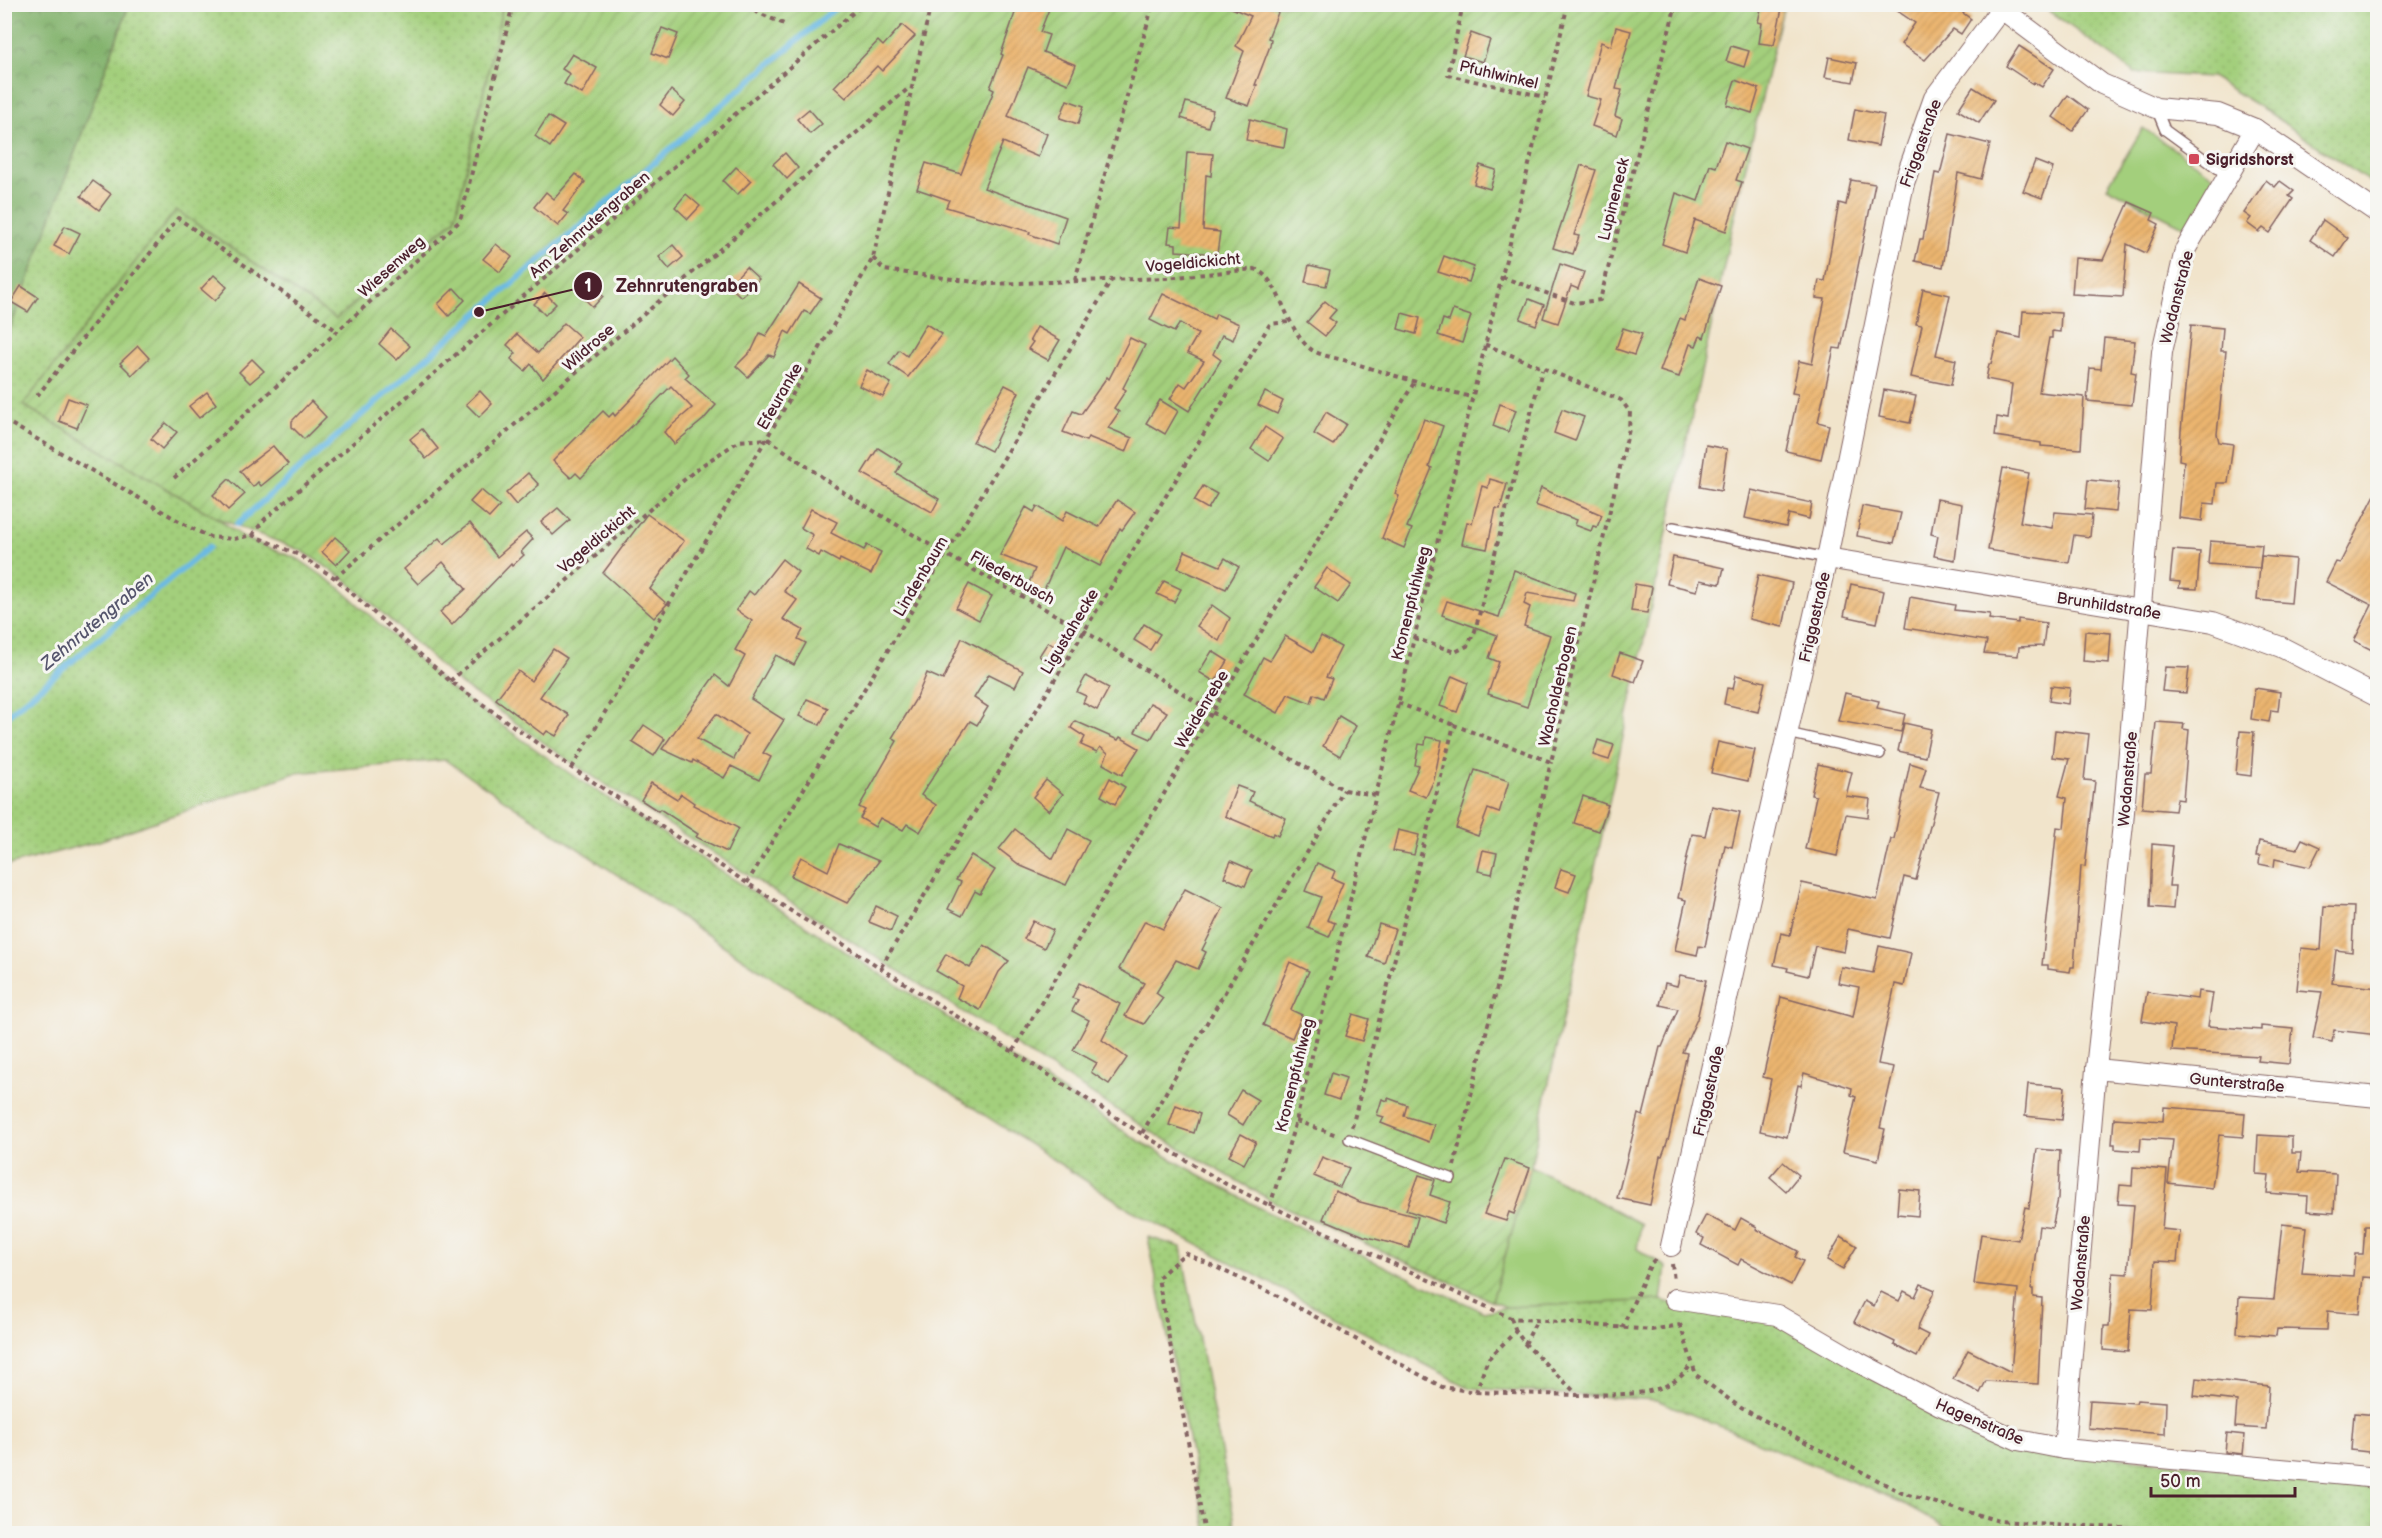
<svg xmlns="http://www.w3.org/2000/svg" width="2382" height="1538" font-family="'Balsamiq Sans',sans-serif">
  <defs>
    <pattern id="grass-dots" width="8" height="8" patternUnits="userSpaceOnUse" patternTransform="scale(1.5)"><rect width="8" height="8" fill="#a3cf7c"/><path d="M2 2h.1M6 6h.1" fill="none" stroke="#8eb16b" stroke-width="1.8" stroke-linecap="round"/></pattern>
    <pattern id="forest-crowns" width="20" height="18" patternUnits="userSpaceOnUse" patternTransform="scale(1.5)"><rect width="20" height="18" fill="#82b26c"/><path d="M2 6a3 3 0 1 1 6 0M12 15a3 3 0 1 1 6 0" fill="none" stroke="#6c9059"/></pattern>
    <pattern id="garden-furrows" width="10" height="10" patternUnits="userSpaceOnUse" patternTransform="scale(1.5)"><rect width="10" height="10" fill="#a3cf7c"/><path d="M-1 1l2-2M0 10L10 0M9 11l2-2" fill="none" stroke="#8eb16b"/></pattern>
    <pattern id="building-hatch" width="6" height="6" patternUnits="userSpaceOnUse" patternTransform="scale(1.5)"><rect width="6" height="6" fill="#ebb570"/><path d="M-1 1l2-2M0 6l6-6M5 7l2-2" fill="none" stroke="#cb9b61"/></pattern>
  </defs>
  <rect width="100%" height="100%" fill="#f6f6f2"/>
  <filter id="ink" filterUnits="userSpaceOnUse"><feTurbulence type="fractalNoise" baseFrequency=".0167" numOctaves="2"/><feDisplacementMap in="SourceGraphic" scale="12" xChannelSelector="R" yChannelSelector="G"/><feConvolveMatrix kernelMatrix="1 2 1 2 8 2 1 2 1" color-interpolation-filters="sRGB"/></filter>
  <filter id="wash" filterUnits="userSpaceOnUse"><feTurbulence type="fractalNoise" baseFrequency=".008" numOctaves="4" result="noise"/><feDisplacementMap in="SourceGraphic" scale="24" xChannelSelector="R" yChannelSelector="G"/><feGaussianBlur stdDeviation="1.35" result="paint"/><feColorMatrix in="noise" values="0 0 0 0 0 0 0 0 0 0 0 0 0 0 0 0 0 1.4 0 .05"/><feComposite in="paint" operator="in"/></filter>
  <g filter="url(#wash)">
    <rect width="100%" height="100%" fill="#f1e4cb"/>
    <g fill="url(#grass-dots)" stroke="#767754" stroke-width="1.5">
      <path d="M129,5h374l-48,214 -119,100 -160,-109 -153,195 194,113 29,21 52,20 41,28 108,99 122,87 570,368 128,71 217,100 22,-5 155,-7 22,7 94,13 244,127 356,38v48h-421l-55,-31 -244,-102 -187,-12 -339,-178 -389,-252 -297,-198 -150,13 -196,68 -94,25 -1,-523z"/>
      <path d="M2041,5h336v182l-112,-77 -54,-33 -76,-4z"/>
      <path d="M1148,1237l33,10 56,286h-30z"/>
    </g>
    <path fill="url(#forest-crowns)" stroke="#66684c" stroke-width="1.5" d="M5,5h124l-124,338z"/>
    <g fill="#a3cf7c" stroke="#767754" stroke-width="1.5">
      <path d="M2143,128l73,50 -29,50 -80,-41z"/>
      <path d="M1531,1166l110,58 -4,25 29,18 -5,33 -155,7 -14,-6z"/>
    </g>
    <path fill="url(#garden-furrows)" stroke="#767754" stroke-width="1.5" d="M503,5h1281l-42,177 -211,984 -39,135 -216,-98 -126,-72 -572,-364 -120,-85 -113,-103 -43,-28 -85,-33 -194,-113 153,-195 160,109 119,-100z"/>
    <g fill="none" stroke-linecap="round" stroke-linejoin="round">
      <g stroke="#6ab9e4" stroke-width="6">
        <path d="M237,524l242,-212 361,-308"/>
        <path d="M4,718l205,-171"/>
      </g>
    </g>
    <g id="blocks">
      <g fill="url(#building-hatch)" fill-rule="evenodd">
        <path d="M1018,4h33l-11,28 9,3 -6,17 33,13 -8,19 -40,-17 -20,49 39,18 -9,23 -35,-15 -19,46 82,29 -9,27 -28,-10 1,-2 -84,-25 3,-7 -32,-11 9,-26 35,11 33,-84 -4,-2 13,-33 -2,-1z"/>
        <path d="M1265,4l14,6 -11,28 3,1 -1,7 -15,39h2l-8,21 -23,-8 18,-47 -8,-5 15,-30 -27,-11z"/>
        <path d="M1762,4h21l-9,41 -15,-2 3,-20 -4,-1z"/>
        <path d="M1887,4h82l-6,9 8,6 -10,15 -8,-5 -28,31 -24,-16 14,-21z"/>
        <path d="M902,25l13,11 -33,35 -5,-5 -31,32 -12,-11 44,-46 5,5z"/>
        <path d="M1616,27l15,4 -15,58 6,1 -7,26 7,3 -5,16 -25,-9 9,-26 -15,-4 15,-54 10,4z"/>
        <path d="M662,28l16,6 -10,25 -16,-6z"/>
        <path d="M1471,33l19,7 -7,22 -20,-6z"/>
        <path d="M1731,46l18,5 -5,16 -18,-6z"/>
        <path d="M2019,46l35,23 -12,18 -8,-5 -1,2 -27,-18z"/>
        <path d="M572,54l25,14 -15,26 -18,-10 6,-10 -8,-5z"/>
        <path d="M1829,57l28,6 -4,19 -28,-5z"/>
        <path d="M1735,80l24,9 -7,24 -25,-8z"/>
        <path d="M1973,87l21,13 -15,23 -21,-13z"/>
        <path d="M671,90l14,12 -12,14 -13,-11z"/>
        <path d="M2068,95l20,15 -15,21 -20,-14z"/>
        <path d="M1067,100l17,6 -6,18 -18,-6z"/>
        <path d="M1186,102l27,8 -5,17 -27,-9z"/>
        <path d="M809,109l13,15 -12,10 -13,-15z"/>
        <path d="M1855,109l29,6 -6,31 -29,-6z"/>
        <path d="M548,116l16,10 -14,21 -15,-11z"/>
        <path d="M1250,119l37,10 -3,18 -38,-7z"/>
        <path d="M1950,134l40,10 -9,35 -23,-6 -15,94 -28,-6 5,-22h3l12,-66 5,1z"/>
        <path d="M1725,141l22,8 -11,31 6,2 -16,49 -31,-11 -10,32 -23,-8 14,-51 22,8 12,-36 6,2z"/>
        <path d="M1187,152l26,2 -2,22 -5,-1 -3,55 17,2 -3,22 -41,-3v-7l-8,-1 2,-16 11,1z"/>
        <path d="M785,153l13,15 -11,11 -14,-15z"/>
        <path d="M2035,161l18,7 -11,30 -19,-7z"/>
        <path d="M1480,165l16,5 -6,19 -16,-5z"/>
        <path d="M1581,165l15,5 -22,65 5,1 -6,18 -20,-6z"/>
        <path d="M736,167l15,14 -14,14 -14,-14z"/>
        <path d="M576,174l9,8 -22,29 5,3 -10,12 -24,-19 12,-15 8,7z"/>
        <path d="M1851,180l24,4 -34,165 -7,-1 -16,74 11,3 -8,34 -35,-8 12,-57 -6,-1 7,-32 13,3 13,-65 -9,-1 3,-18 6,1 14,-78 7,2z"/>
        <path d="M2266,180l9,7 5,-6 14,10 -5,5 4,3 -23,34 -7,-5 -4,4 -12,-9 4,-5 -7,-5z"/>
        <path d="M93,181l18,13 -12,16 -18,-14z"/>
        <path d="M686,194l14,12 -12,13 -13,-12z"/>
        <path d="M2129,202l25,11 -3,7 8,4 -13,29 -19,-9 -4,53 -51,-3 3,-36 28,2z"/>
        <path d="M2323,220l25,18 -13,19 -25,-17z"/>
        <path d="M65,226l15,7 -11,21 -15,-8z"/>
        <path d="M496,244l16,13 -12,15 -17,-13z"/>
        <path d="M673,245l10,12 -14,12 -10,-12z"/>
        <path d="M1444,256l30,11 -5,15 -31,-10z"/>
        <path d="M1560,264l24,8 -6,17 -7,-3 -13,37 -15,-5z"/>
        <path d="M1309,265l21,5 -4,16 -21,-4z"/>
        <path d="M746,267l13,12 -18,18 -12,-12z"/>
        <path d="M214,275l13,12 -12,14 -14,-12z"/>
        <path d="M1699,278l22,8 -17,52 -4,-2 -4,10 -6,-2 -11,33 -19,-6 20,-53 5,2z"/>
        <path d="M588,282l15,14 -10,11 -15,-14z"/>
        <path d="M799,284l22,14 -11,16 -6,-3 -14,23 -5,-3 -11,26 -5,-2 -21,22 -12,-11 16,-16 8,-17 6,3z"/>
        <path d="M21,286l17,11 -10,15 -17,-10z"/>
        <path d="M454,288l11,12 -16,16 -11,-12z"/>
        <path d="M1923,289l27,6 -14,60 20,5 -5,25 -40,-8 11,-52 -6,-1z"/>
        <path d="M545,293l11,11 -11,11 -11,-11z"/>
        <path d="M1163,294l51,25 2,-5 23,10 -6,16 -11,-5 -9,19 8,6 -32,51 -19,-12 10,-16 6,4 18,-26 -17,-8 11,-19 -18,-11 -6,9 -24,-12z"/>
        <path d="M1529,299l15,6 -8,20 -16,-6z"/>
        <path d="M1325,301l11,9 -7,8 7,5 -11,13 -18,-14z"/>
        <path d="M1453,310l18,6 -9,27 -24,-8 5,-16 6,2z"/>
        <path d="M2023,311l38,2 -1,19 -8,-1v7h-3l-10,54 45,5 -3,52 -40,-3v-3l-46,-7 2,-19 11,2 4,-35 -26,-5 3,-15h2l7,-31 23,5z"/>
        <path d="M1402,313l18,5 -4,16 -18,-5z"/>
        <path d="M564,323l16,14 -37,42 -12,-15 -6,7 -14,-12 5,-6 -9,-8 10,-11 21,19z"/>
        <path d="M926,324l16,10 -34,43 -19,-13 10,-14 8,6z"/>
        <path d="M2191,325l32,3 -2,23h5l-9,83 2,8 14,2 -5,39h-11l-2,21 -11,-1 -2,18 -23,-3 5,-57 -5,-1 2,-29z"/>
        <path d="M1037,327l23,13 -12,20 -20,-11 5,-7 -3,-2z"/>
        <path d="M1623,328l19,6 -8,21 -18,-6z"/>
        <path d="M391,329l19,17 -13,14 -18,-16z"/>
        <path d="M1130,338l15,7 -22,43 3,2 -12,18 5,4 -11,16 24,10 -6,14 -38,-15 -2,4 -23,-9 10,-21 8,3 26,-37 2,2z"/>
        <path d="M2104,338l31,3 -4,31 5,1 -4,32 -45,-4 3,-33 11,1z"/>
        <path d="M138,346l11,12 -17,17 -12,-12z"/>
        <path d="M672,356l17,18 -4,4 31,27 -13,15 -29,24 -10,-12 28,-24 -21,-22 -90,92 -5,-5 -5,5 -18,-17 50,-50 6,6 4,-4 2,3z"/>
        <path d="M252,359l12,12 -14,12 -11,-11z"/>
        <path d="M867,370l24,13 -8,14 -24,-11z"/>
        <path d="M1005,385l14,7 -28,59 -18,-9z"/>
        <path d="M1884,390l32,6 -6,27 -31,-6z"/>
        <path d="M480,391l12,13 -13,13 -13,-13z"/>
        <path d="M207,392l9,12 -17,14 -10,-12z"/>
        <path d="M1265,392l18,9 -6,13 -19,-9z"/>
        <path d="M68,398l19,7 -10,23 -18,-7z"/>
        <path d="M1160,400l18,11 -13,23 -19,-11z"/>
        <path d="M311,401l15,16 -22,22 -12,-12v-6z"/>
        <path d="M1500,404l16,6 -8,22 -15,-6z"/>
        <path d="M1562,409l22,8 -9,24 -21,-8z"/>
        <path d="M1326,412l20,12 -13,21 -19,-11z"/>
        <path d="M1424,419l19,7 -14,41 3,1 -25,59 5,2 -8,19 -22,-10 17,-42 -4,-2z"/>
        <path d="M166,423l11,9 -15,17 -11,-10z"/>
        <path d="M1265,427l18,12 -14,22 -18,-12z"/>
        <path d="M422,429l16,20 -12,10 -16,-20z"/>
        <path d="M1706,445l21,4 -6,42 -21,-4z"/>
        <path d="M273,446l15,18 -27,22 -3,-4 -5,5 -13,-16z"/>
        <path d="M878,448l24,15 -6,10 43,26 -7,13 -70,-39z"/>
        <path d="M2003,468l26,5 -9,49 32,6 3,-16 37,3 -2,22 -16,-2 -5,28 -81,-13z"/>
        <path d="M528,473l11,12 -23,20 -10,-12z"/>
        <path d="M229,479l16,15 -17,16 -15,-15z"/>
        <path d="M1490,479l17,5 -7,25 -4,-1 -9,41 -25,-5 5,-22 5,1 10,-37 6,2z"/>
        <path d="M2088,480l31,3 -3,29 -31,-3z"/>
        <path d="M1203,486l14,8 -9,15 -14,-8z"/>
        <path d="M1541,488l61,27 -5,12 -4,-1 -2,5 -16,-6 2,-5 -42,-15z"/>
        <path d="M2378,489v164l-24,-12 18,-36 -46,-23 10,-20 4,1z"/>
        <path d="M481,490l19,16 -11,12 -19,-16z"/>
        <path d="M1751,490l61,13 -3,16 -20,-5 -3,13 -41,-9z"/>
        <path d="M1937,499l25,5 -7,56 -21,-4 4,-20 -7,-2z"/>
        <path d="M1117,500l18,12 -13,18 -2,-2 -20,38 -37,-19 -20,45 -15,-7 7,-16 -35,-14 26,-48 8,5 3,-6 25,15 5,-10 32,16z"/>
        <path d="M1862,506l39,7 -7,30 -37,-7z"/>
        <path d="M558,508l12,12 -17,15 -12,-13z"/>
        <path d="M811,509l26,13 -6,11 33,17 3,-5 14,7 -10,22 -31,-15 -1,3 -18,-10 -2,4 -13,-7 7,-14 -12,-7z"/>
        <path d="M647,514l37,27 -34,48 17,15 -13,14 -51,-45z"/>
        <path d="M470,523l27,34 29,-25 7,7 -12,13 3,3 -12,11 -1,-2 -59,61 -12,-13 26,-23 -23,-27 -25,22 -14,-15 35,-31 5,6z"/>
        <path d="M335,537l15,13 -14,15 -14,-13z"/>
        <path d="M2210,541l52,4 -2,23 -52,-4z"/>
        <path d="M2173,550l27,2 -3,37 -18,-1 1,-6 -10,-1z"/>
        <path d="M1185,551l35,15 5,-8 14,9 -13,22 -48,-21z"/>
        <path d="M2261,556l34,3 -4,44 -34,-3z"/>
        <path d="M1673,557l51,11 -4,16 -20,-4 -3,11 -30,-7z"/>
        <path d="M782,559l16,13 -14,19 13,9 -14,19 20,11 -5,9 8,4 -12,22 -18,-10 -25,44 33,21 -21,33 8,4 -12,23 -28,-14 -7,12 -31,-18 -1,3 -30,-14 53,-74 14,11 16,-30 -10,-6 17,-29 -16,-11 13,-19 5,4zM716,714l31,20 -13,25 -37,-20z"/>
        <path d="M1327,568l24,17 -13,18 -24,-16z"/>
        <path d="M1514,570l61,23 -2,8 -46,-8 -3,11 6,3 -6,19 26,9 -23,72 -39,-13 11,-32 -10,-4 8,-23 -55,-20 5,-14 52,16z"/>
        <path d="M1758,575l34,8 -9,44 -34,-8z"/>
        <path d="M1164,581l17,8 -7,13 -17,-8z"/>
        <path d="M969,584l23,12 -13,24 -23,-12z"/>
        <path d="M1635,584l17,3 -5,26 -16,-2z"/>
        <path d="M1851,584l33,7 -7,32 -33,-7z"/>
        <path d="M1910,597l45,8 -1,5 36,4 -1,5 29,4v-4l28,4 -3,23 -24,1 -1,9 -34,-3 3,-12 -82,-13z"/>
        <path d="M1212,605l18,13 -11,23 -22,-15z"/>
        <path d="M1144,624l16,10 -10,16 -16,-10z"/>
        <path d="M2085,631l26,2 -2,30 -26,-2z"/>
        <path d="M1285,636l28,16 8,-16 20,11 -15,30 6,2 -8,19 -10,-4 -3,9 -23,-9 -10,19 -34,-19 19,-37 7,4z"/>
        <path d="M962,638l61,33 -8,16 -26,-13 -15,24 14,9 -11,18 -7,-4 -49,74 15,10 -16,27 -13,-8 -4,6 -23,-12 -5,9 -15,-9 5,-8 -6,-3 38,-66 -5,-3 25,-41 10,-24 16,7z"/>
        <path d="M1048,642l15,10 -9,14 -15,-10z"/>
        <path d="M553,649l14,9 -27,39 29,18 -13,21 -9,-5 -3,4 -48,-36 22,-28 13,10z"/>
        <path d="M1212,651l16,10 -13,21 -16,-10z"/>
        <path d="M1620,653l23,8 -8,21 -22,-8z"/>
        <path d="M2165,667l24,1 -3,25 -24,-2z"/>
        <path d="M1736,675l29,7 -7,30 -34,-8 3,-16 6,1z"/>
        <path d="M1086,676l23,12 -12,22 -14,-7 3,-7 -9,-4z"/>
        <path d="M1452,676l16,7 -11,29 -17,-6z"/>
        <path d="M2051,686l19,2 -2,16 -19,-3z"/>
        <path d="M2255,688l25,4 -2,19 -7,-1 -2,12 -18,-3z"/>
        <path d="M1845,693l34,8 -2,7 28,6 -4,18 -63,-11z"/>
        <path d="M807,699l21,9 -8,17 -21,-9z"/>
        <path d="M1150,703l17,9 -16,27 -16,-7z"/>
        <path d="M1339,716l17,10 -16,30 -17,-10z"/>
        <path d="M1075,721l43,19 2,-3 19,11 -17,27 -19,-11 5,-11 -8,-6 -3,5 -16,-7 4,-8 -14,-9z"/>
        <path d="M2156,722l28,2 -1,5 6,1 -6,70 -6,-1 -2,12 -33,-3 3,-34h6z"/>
        <path d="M1904,723l27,6 -6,28 -27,-6z"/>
        <path d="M644,725l21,14 -11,17 -22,-14z"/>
        <path d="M2055,730l34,4 -5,46 11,1 -10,86 -4,-1 -7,101h-3l-1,5 -22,-3v-4h-6l15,-138 7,1 3,-30 -8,-2 10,-37 -17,-2z"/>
        <path d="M2240,731l14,1 -3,44 -15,-2z"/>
        <path d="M1426,737l16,3 -8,40 -8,17 -18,-7 11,-24 -4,-1 4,-21 6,1z"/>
        <path d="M1598,740l16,5 -5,15 -16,-5z"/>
        <path d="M1718,742l37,8 -7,31 -37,-8z"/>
        <path d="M1910,763l16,5 -6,20 19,4 -23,88 -12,-3 -14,61 -42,-9 -4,23 -29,-6 -7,30 -21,-5 1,-3 -14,-3 7,-32 9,2 12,-52 75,17 14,-61h3z"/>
        <path d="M1818,764l34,8 -6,24 24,3 -2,18 -22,-3 -9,42 -32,-7 11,-53 -5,-1z"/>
        <path d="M1475,770l34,11 -10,32 -11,-4 -10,27 -22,-8z"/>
        <path d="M1110,778l15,9 -10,17 -14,-8z"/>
        <path d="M1046,780l17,14 -14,17 -16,-14z"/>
        <path d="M651,783l26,16 4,-5 13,9 -1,2 45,23 -11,24 -31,-15 2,-3 -38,-25 -2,2 -17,-11z"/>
        <path d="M1237,786l16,6 -4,9 37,17 -8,18 -5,-3 -1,3 -47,-20z"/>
        <path d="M1583,796l25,9 -9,26 -25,-8z"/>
        <path d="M1712,806l28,6 -8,35 -7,-2 -20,102 -6,-1 -2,9 -22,-5 11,-50 -8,-2 14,-64 13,2z"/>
        <path d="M1015,829l38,30 15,-30 21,11 -23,45 -45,-19 -22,-17z"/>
        <path d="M1398,830l21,5 -5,20 -21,-4z"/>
        <path d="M2302,839l18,8 -10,20 -35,-8 -1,8 -15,-3 1,-8h-4l3,-15 38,8z"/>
        <path d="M839,844l40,17 -32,42 -56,-27 10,-19 27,14z"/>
        <path d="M2152,844l21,2 -4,40h6l-2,23 -23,-2z"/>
        <path d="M1483,850l14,3 -5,21 -14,-3z"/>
        <path d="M971,855l24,15 -15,24 -5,-3 -13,25 -14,-7 13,-27 -5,-2z"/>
        <path d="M1231,861l21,9 -7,16 -21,-9z"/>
        <path d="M1317,863l18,8 -3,7 11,5 -16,37 8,3 -6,14 -21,-9 13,-31 -16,-6z"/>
        <path d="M1561,869l15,5 -7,18 -14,-5z"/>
        <path d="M1185,889l38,19 -21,42 4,2 -8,17 -22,-9 -20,33 7,5 -19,26 -19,-8 19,-33 -25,-14 26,-48 18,8z"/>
        <path d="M876,906l21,10 -6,15 -22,-9z"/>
        <path d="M2324,906l30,1 -2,45 -16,-2 -4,33 46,5v47l-44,-5 -2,12 -19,-4 9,-46 -25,-2 4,-42 20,2z"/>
        <path d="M1033,921l20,9 -9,18 -20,-9z"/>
        <path d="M1379,924l16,5 -11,34 -16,-6z"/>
        <path d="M984,945l25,16 -10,11 -19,38 -23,-12 5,-12 -26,-15 10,-17 24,14z"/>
        <path d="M1879,946l32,7 -7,33 -9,-2 -17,80 16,3 -14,61 5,1 -7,31 -35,-8 13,-55 -5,-2 1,-7 -48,-15 -3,13 -3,-1 -11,52 -27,-6 11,-52 -8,-2 18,-80 72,20 6,-30 -21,-4 3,-16 32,6z"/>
        <path d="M1290,962l19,9 -18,39 11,5 -10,23 -29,-13z"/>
        <path d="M1680,975l26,5 -9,39 -15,33 5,1 -18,84 -7,19h-2l-10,49 -33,-7 21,-84 5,2 17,-69h2l16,-38 -18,-4 5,-22 12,3z"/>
        <path d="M1079,983l41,21 -18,36 25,18 -18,26 -18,-12 6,-9 -24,-13 16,-30 -17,-9 6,-11 -6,-2z"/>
        <path d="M2198,991l15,2 -5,33 53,4v-4l32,3 -4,35 -31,-3 1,-5 -87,-5 2,-25 -32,-5 5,-29 50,7z"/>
        <path d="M1353,1014l16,5 -7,22 -17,-5z"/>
        <path d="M1331,1073l15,5 -7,22 -15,-5z"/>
        <path d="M2028,1084l37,3 -3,33 -37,-4z"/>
        <path d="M1241,1090l17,10 -15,25 -16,-10z"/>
        <path d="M1388,1098l19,7 -3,11 30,9 -5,17 -48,-19 3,-6 -7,-2 5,-16 6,2z"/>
        <path d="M1176,1105l24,9 -6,19 -25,-8z"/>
        <path d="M2164,1107l81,6 -2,24 -24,-2 -7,53 -44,-5 5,-43 -32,-2 -1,13 -25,-2v-5h-3l2,-26 49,3z"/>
        <path d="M1241,1134l15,8 -12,22 -15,-8z"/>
        <path d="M2258,1135l34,2v16h9l-2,19 37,2 -2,39 -27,-2 1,-15 -41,-3 2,-18 -13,-1z"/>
        <path d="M2037,1149l23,2 -2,48 -6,29 -13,-2 -8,63h2v8l9,1 -4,86 -52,-3 -6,12 -27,-14 15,-29 43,22 7,-83 -44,-5 7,-50 37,6 7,-33 4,1z"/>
        <path d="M1322,1157l27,11 -9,19 -26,-11z"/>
        <path d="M1505,1159l25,9 -16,46 -5,-2 -3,9 -22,-7z"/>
        <path d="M1783,1162l16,13 -13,16 -16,-14z"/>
        <path d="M2133,1167l34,3 -5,59 18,2 -3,31 -22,-1 -3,49 -21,-1 -3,43 -25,-2 1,-24h5l4,-53 15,1 6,-69 -16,-1 2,-19 12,1z"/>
        <path d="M1419,1175l16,5 -5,15 20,7 -7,21 -37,-13z"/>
        <path d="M1899,1189l21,2 -2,25 -21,-2z"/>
        <path d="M1335,1191l25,11 58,15 -9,31 -45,-12 -41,-17z"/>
        <path d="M1706,1215l29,15 6,-12 16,9 -1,2 42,22 -3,6 8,4 -12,24 -50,-26 -3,6 -37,-20 3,-7 -8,-4z"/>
        <path d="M2282,1224l25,3 -5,46 51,3 2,-22h8l2,-28h13v52l-15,-1 -4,37 -31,-3 -1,19 -50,-1 -1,7 -39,-3 2,-36 35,2z"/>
        <path d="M1841,1236l16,10 -14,23 -16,-9z"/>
        <path d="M1921,1284l14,6 -16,34 -1,6 10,5 -11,22 -23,-12 1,-3 -41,-20 11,-21 9,5 7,-14 18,9 5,-10 11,6z"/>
        <path d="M2196,1378l73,8 -3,43 -31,-2 2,-26 -43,-5z"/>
        <path d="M2090,1400l46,3 1,-3 29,2 -1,32 -77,-6z"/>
        <path d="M2354,1413l24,2 -1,38 -26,-3z"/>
        <path d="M2227,1433l18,2 -2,19 -18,-2z"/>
      </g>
    </g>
  </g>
  <g filter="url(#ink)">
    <use href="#blocks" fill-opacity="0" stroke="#846463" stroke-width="1.5"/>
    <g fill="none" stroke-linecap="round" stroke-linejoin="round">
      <g stroke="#846463" stroke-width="12">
        <g id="lane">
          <path d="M2156,108l9,22 63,46"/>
          <path d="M1673,527l154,31"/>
          <path d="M1788,733l92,21"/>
          <path d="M1349,1139l102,39"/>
        </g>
      </g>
      <g stroke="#846463" stroke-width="22">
        <g id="street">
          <path d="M1995,4l107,80 54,24 62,6 37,15 123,84"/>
          <path d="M1827,558l386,64 68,25 97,50"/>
          <path d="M2096,1069l282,28"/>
          <path d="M1671,1246l156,-688 77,-375 30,-85 67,-89"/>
          <path d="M1675,1299l102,16 81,47 82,43 78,35 46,9 314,29"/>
          <path d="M2064,1449l32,-380 27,-245 39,-472 23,-102 70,-121"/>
        </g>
      </g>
      <g stroke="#846463" stroke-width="4" stroke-dasharray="4.5 4.5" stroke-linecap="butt">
        <path d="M738,4l46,20"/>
        <path d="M1463,4l-15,71 97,22"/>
        <path d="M873,258l11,12 106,14 176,-6 89,-9c27,11 30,62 57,81 9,6 25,8 35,11 41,13 82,25 124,36"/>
        <path d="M1502,277l72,26 26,-3 76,-296"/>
        <path d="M1075,280l78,-276"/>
        <path d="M37,396l141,-178 159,113"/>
        <path d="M4,420l187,108 19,9 24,2 18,-4 47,20 36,23 115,103 122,87 175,115 395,251 84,50 90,44 195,90 140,12 29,-5"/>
        <path d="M174,478l286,-257 53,-217"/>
        <path d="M252,535l13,-16 598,-515"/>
        <path d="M335,578l575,-491"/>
        <path d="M1414,638l41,14 12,-6 8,-15 67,-261"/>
        <path d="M450,681l248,-213 41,-27 29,-2 81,57 98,59 136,75 129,82 132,78 32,5"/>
        <path d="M1398,703l56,22"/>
        <path d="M572,768l301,-510 58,-254"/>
        <path d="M747,883l364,-602"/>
        <path d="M881,967l389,-643 19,-2"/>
        <path d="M1013,1051l199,-339 202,-329"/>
        <path d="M1296,1121l41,14"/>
        <path d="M1352,1127l102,-402 97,37 78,-333 1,-17 -9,-12 -137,-56"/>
        <path d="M1142,1133l202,-343"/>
        <path d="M1454,1166l97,-404"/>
        <path d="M1270,1206l26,-85 80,-326 192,-791"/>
        <path d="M1672,1264l2,17"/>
        <path d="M1511,1318l5,13"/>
        <path d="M1680,1324l16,51 45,33 161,85 97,28 227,13"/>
        <path d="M1622,1328l29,-65 6,-5"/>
        <path d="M1525,1344l11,-22"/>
        <path d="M1476,1392l101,3"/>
        <path d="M1205,1534l-47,-256 27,-25 91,42 166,92 34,5 12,-33 28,-28 9,13 53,51c36,-2 91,6 113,-31"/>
      </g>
      <use href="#lane" stroke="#fff" stroke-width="9"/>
      <use href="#street" stroke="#fff" stroke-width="20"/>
    </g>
  </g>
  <rect fill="#d1495b" stroke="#f6f6f2" stroke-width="2" x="2188" y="153" width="12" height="12" rx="3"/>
  <g text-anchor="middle" stroke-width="6" stroke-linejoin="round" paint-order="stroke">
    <g font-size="16" fill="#4a1f2b" stroke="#f6f6f2">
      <text transform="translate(1499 74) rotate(13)" y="6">Pfuhlwinkel</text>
      <text transform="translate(1920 143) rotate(-70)" y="6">Friggastraße</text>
      <text transform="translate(1613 199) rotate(-76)" y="6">Lupineneck</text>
      <text transform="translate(589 224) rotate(-41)" y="6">Am Zehnrutengraben</text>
      <text transform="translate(1193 262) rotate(-5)" y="6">Vogeldickicht</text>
      <text transform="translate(391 266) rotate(-42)" y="6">Wiesenweg</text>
      <text transform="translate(2176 297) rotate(-76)" y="6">Wodanstraße</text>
      <text transform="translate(588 347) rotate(-41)" y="6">Wildrose</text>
      <text transform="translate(779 396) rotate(-60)" y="6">Efeuranke</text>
      <text transform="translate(596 539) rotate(-40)" y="6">Vogeldickicht</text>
      <text transform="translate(920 576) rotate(-59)" y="6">Lindenbaum</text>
      <text transform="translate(1013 577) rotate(29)" y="6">Fliederbusch</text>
      <text transform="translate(1410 603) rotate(-76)" y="6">Kronenpfuhlweg</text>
      <text transform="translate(2109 605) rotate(9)" y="6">Brunhildstraße</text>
      <text transform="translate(1814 617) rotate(-77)" y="6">Friggastraße</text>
      <text transform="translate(1069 631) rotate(-59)" y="6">Ligustahecke</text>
      <text transform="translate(1557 686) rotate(-77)" y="6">Wacholderbogen</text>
      <text transform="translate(1201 709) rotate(-59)" y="6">Weidenrebe</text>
      <text transform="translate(2127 779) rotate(-85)" y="6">Wodanstraße</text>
      <text transform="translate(1294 1075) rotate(-76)" y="6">Kronenpfuhlweg</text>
      <text transform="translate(2237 1082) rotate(5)" y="6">Gunterstraße</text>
      <text transform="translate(1708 1091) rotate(-77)" y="6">Friggastraße</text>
      <text transform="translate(2080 1263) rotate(-85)" y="6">Wodanstraße</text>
      <text transform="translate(1980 1421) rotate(23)" y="6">Hagenstraße</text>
    </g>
    <g font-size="16" font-weight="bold" fill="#4a1f2b" stroke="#f6f6f2" text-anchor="start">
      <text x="2206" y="165">Sigridshorst</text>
    </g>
    <g font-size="18" font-style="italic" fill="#55556c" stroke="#f6f6f2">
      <text transform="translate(97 621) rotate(-40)" y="6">Zehnrutengraben</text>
    </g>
  </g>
  <path fill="none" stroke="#4a1f2b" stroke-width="2" d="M479 312L588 286"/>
  <g fill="#4a1f2b" stroke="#f6f6f2" stroke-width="2">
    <circle cx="479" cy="312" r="6"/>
    <circle cx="588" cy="286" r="15"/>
  </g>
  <g font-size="18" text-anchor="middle" font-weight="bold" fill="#fff">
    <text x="588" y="292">1</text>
  </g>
  <g font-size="18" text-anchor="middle" font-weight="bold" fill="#4a1f2b" stroke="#f6f6f2" stroke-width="6" stroke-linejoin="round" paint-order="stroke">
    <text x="687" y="292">Zehnrutengraben</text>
  </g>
  <rect width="2382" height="1538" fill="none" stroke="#f6f6f2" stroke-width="24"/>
  <path d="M2151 1487v9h144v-9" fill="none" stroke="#4a1f2b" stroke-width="3"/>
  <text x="2160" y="1487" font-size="18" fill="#4a1f2b" stroke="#f6f6f2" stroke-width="4.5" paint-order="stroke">50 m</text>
</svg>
